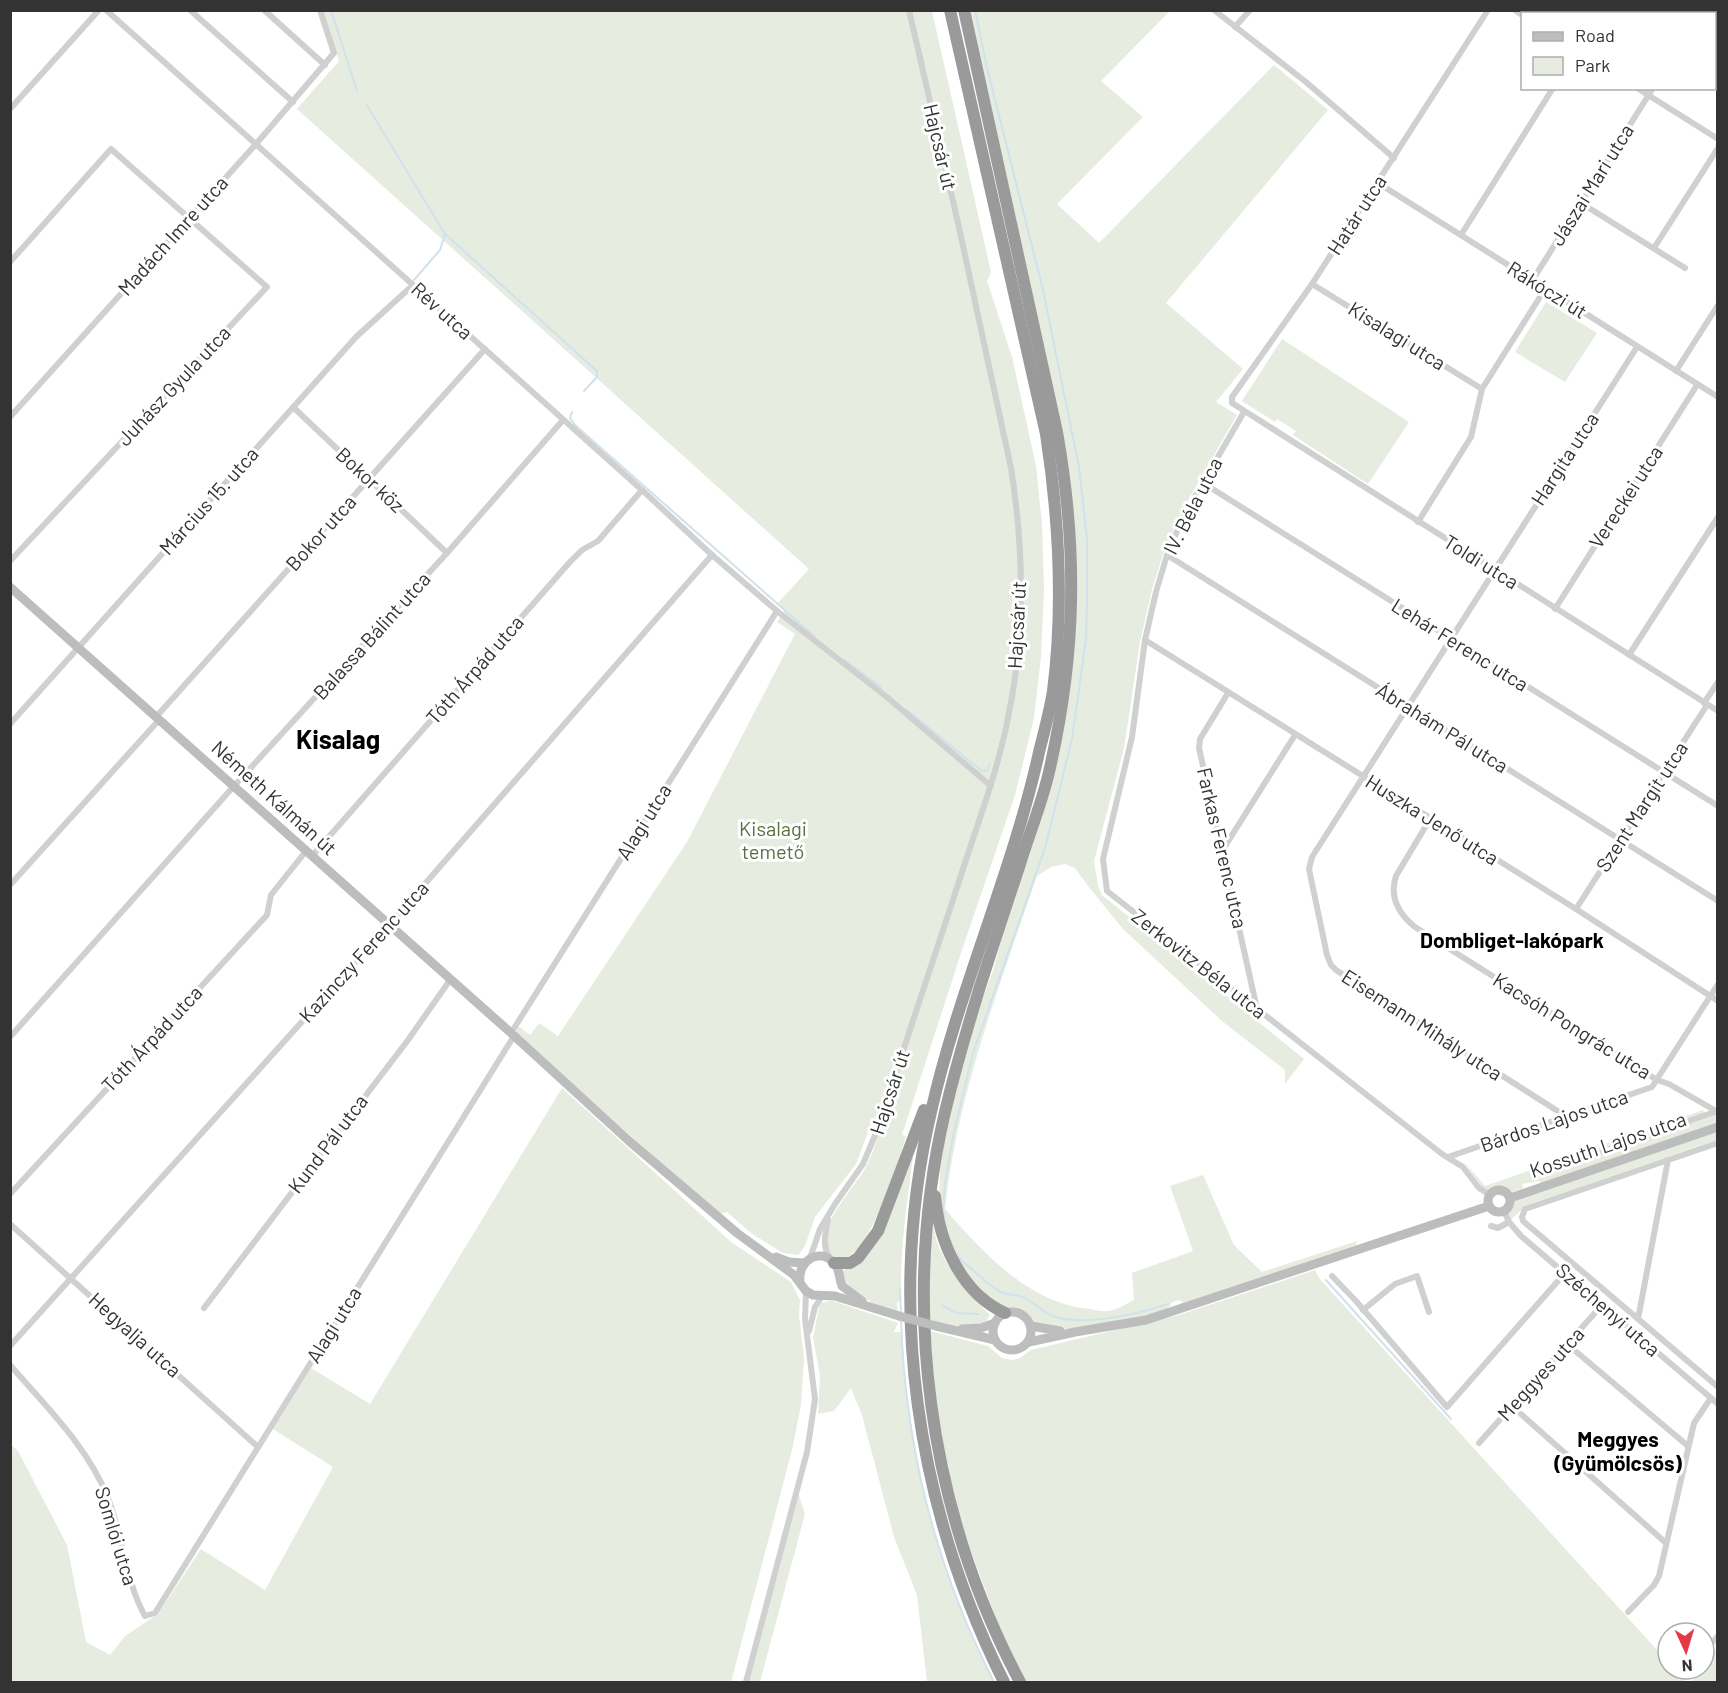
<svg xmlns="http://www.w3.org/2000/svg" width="1728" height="1693" font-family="Barlow,sans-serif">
  <rect width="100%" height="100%" fill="#fff"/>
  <g fill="#e6ecdf">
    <path d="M323,11h609l59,261 -4,9 25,76 24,109 6,58 2,65 -3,68 -7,61 -19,77 -53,155 -60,185 4,1c-7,24 -37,122 -64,122 -5,0 -10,-1 -12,-5 -17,-25 24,-64 35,-84 7,-13 12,-29 16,-43l-9,-4 -16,42 -41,53 -10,29 -7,9 -15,-2 -32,-20 -24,-21 -8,2 -203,-180 2,-8 12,9 9,-12 19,13 129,-194 108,-208 -18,-12 8,-12 -7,-7 31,-34 -512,-460 42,-48z"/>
    <path d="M970,11h200l-69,70 42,36 -86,87 42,39 175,-178 54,45 -162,193 77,66 -27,33 21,13 -57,99 -17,40 -11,35 -12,53 -16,106 -30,113 4,25 4,9 202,164 -19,25v-14l-63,-49 -99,-92 -35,-43 -13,-18 -10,-4 -14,3 -14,9c-37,109 -80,218 -92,333 37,43 85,95 145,100 5,1 13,3 18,2 8,-1 18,-7 26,-11l-2,-27 61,-22 -23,-65 33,-11 31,70 28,27 95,-31 -1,4 -170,58h-3l-3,-3 -8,2 -2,4 -5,4 -21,6 -70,13h-17l-20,-3 -14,-15 -28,-6 -34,-35 -22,-63 1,-46 28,-123 25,-67 74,-274 5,-190z"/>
    <path d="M1546,302l51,31 -32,49 -50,-30z"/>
    <path d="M1282,339l127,83 -41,62 -75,-49 3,-4 -19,-12 -2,3 -33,-21z"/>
    <path d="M562,1088l169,154 60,40 9,18 -1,15 5,43 -3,47 -9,45 -61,232h-720l-1,-238 8,7 49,94 19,97 24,13 15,-19 33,-22 43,-65 64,41 68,-123 -60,-38 38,-61 59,36z"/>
    <path d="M1703,1110l4,7 10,-3v10l-176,60 -2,-3 -17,3 1,4 -22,8 -16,-5 -22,-31 22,26z"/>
    <path d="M1717,1131v9l-190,65 -18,16 -9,-9 1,-4 6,-5z"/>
    <path d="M914,1150c-7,50 -14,99 -13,150l-4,3 1,9 -23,-8 -29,-15 -4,-18 20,-13z"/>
    <path d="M931,1214c2,9 3,19 6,28 10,29 32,52 53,73l-6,9 -27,2 -28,-6z"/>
    <path d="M1315,1270l4,8 349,384v7h6l12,13h-663l-14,-28 -52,-141 -19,-88 -8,-94 58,15 14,12 10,2 8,-2 11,-8 148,-35z"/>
    <path d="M828,1301h5l65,22 -4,9h7c1,22 4,43 6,64 11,101 40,196 86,286h-66l-10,-87 -23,-58 -32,-122 -11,-27 -17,23 -16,3 2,-39 -7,-37 6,-31 2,-4z"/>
    <path d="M798,1493l7,21 -45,168h-12z"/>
    <path d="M1717,1648v34h-25z"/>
  </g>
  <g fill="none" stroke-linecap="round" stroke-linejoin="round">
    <g stroke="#cfe2ee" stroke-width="2">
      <path d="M331,10l26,81"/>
      <path d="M366,104l79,130 152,137v6l-13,14"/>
      <path d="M414,280l26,-30 5,-16"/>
      <path d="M572,412l-2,6 5,7 239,211"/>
      <path d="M844,660l36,26 1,3"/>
      <path d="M907,710l75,61 6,-1 2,-7"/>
      <path d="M944,1217l-1,-10 2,-24 8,-47 20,-83 72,-205 27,-109 14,-100 1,-33v-68l-8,-71 -36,-177 -56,-222 -12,-58"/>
      <path d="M957,1254l4,6c13,10 25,24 40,32 6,3 15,3 22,5 10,4 17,13 27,18 31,13 87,-1 118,-11"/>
      <path d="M1326,1280l125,139"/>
      <path d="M900,1289l1,24"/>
      <path d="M943,1306l13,7 22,1"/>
      <path d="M901,1319c4,127 35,250 93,363"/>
    </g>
    <g stroke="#d0d0d0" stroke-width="6">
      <path d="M106,10l536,480 70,65 65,56 111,87 103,88"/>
      <path d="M190,10l103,92"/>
      <path d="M264,10l61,55"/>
      <path d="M1214,10l92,72 88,76"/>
      <path d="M1488,10l-176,274 -80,113v6l486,308"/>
      <path d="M1515,10l7,5"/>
      <path d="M1601,14l2,-4"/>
      <path d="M1701,14l2,-4"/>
      <path d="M1235,27l15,-17"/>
      <path d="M1637,88l81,51"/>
      <path d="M10,109l89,-99"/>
      <path d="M1378,183l340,214"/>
      <path d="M1581,203l104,65"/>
      <path d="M1461,235l92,-147"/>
      <path d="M1654,248l64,-100"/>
      <path d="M10,262l101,-113 156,138 -257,274"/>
      <path d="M1532,281l121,-193"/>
      <path d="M1312,284l170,105"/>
      <path d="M1676,371l42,-66"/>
      <path d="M293,407l154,146"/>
      <path d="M1244,412l-61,105 -16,38 -11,37 -11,48 -13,97 -29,122 4,32 335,263 21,13 16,21 11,7"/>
      <path d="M10,417l246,-273 78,-91 -14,-43"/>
      <path d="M1203,483l515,323"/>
      <path d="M1418,522l53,-85 11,-48 63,-100"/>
      <path d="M1167,555l551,346"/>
      <path d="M1555,609l142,-224"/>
      <path d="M1145,640l431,269 142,92"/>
      <path d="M1629,655l89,-138"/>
      <path d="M1228,693l-28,46 -1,9 58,261"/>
      <path d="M1704,703l14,-21"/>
      <path d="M156,717l329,-368"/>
      <path d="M10,724l346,-387 57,-52"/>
      <path d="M1430,819l-34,57c-7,21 3,38 19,51l242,153 12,4 47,27"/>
      <path d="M1222,851l73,-116"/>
      <path d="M312,856l257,-293 13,-13 16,-9 44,-51"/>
      <path d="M10,885l149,-165"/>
      <path d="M1576,909l131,-204"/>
      <path d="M511,1033l266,-422"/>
      <path d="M10,1037l224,-251 213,-233 116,-133"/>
      <path d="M1567,1117l-231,-147 -5,-5 -4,-10 -18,-86 3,-12 325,-510"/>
      <path d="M1718,1143l-193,66 -3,8 1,4 195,166"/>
      <path d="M1596,1154l121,-43"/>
      <path d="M1448,1157l204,-70 66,-103"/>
      <path d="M10,1194l257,-279 4,-20 35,-44"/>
      <path d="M1504,1211l5,11 12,14 197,168"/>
      <path d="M828,1220c-3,15 -6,25 2,39"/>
      <path d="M10,1224l248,223"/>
      <path d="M1491,1226l7,2 11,-6"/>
      <path d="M810,1258l10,-29 15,-25 28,-40 16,-38c27,-87 57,-173 85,-260 16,-49 34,-97 44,-148 17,-81 16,-168 3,-250l-53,-245 -49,-213"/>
      <path d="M1332,1276l24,25 91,106 118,-134"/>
      <path d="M204,1308l204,-268 42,-60"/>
      <path d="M1363,1310l32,-26 22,-8 12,36"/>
      <path d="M1638,1319l30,-159"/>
      <path d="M809,1331l6,-24 7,-11"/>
      <path d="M1567,1344l121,102"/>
      <path d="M10,1346l379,-421 323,-370"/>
      <path d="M10,1365c35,40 78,82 98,133 15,38 17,82 37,118l10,-3 359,-577"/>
      <path d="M1512,1406l154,137"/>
      <path d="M1479,1443l123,-138"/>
      <path d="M1628,1612l26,-27 5,-9 35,-153 17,-25"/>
      <path d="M1704,1652l14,-16"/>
      <path d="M1684,1676l6,-7"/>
      <path d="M746,1682l61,-230 8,-53 -10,-80 1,-28"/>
    </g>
    <g stroke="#bdbdbd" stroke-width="9">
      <path d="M10,587l501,446 118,108 108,92 57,42 12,16 7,4 22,1 64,20"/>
      <circle cx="1499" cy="1201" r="11"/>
      <path d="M1510,1198l208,-71"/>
      <path d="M776,1257l13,5 15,1"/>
      <path d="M800,1280c-2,-19 20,-34 35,-16 5,6 4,15 7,22l20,15"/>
      <circle cx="1012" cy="1331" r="19"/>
      <path d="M936,1326l59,14"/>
      <path d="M1031,1326l29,5"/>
      <path d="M962,1329l19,-1 14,-5"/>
      <path d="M1029,1342l46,-10 71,-12 343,-114"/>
    </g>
    <g stroke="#9a9a9a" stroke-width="12">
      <path d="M950,10l96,424c13,85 18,171 7,257 -3,19 -8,38 -13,57 -27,124 -81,240 -109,364 -45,193 -15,394 73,570"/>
      <path d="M964,10l93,422c21,118 19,223 -8,340 -7,31 -20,62 -29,92 -27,82 -55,164 -75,248 -45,192 -17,397 75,570"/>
      <path d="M935,1196c4,46 26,97 70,117"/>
      <path d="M834,1263h16l8,-5 20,-27 46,-121"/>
    </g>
    <path stroke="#bdbdbd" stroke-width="9" d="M899,1316l37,10"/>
  </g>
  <g text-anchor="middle" stroke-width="6" stroke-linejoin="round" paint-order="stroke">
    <g font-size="20" fill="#333" stroke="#fff">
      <text transform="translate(940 147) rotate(77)" y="7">Hajcsár út</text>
      <text transform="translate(1592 185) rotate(-58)" y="7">Jászai Mari utca</text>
      <text transform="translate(1357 215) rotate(-57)" y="7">Határ utca</text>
      <text transform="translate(173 236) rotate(-48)" y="7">Madách Imre utca</text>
      <text transform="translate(1547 290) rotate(32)" y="7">Rákóczi út</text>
      <text transform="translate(442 311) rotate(42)" y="7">Rév utca</text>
      <text transform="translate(1397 336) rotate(32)" y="7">Kisalagi utca</text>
      <text transform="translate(174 386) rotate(-47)" y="7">Juhász Gyula utca</text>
      <text transform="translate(1565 459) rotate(-57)" y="7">Hargita utca</text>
      <text transform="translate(370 480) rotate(43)" y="7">Bokor köz</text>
      <text transform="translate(1626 497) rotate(-57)" y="7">Vereckei utca</text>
      <text transform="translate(209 501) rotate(-48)" y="7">Március 15. utca</text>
      <text transform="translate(1193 506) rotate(-63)" y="7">IV. Béla utca</text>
      <text transform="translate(321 533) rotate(-48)" y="7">Bokor utca</text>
      <text transform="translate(1481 562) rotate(32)" y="7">Toldi utca</text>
      <text transform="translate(1017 625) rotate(-87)" y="7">Hajcsár út</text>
      <text transform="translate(372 636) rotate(-48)" y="7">Balassa Bálint utca</text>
      <text transform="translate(1460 645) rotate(32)" y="7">Lehár Ferenc utca</text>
      <text transform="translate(475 670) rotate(-49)" y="7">Tóth Árpád utca</text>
      <text transform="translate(1442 728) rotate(32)" y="7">Ábrahám Pál utca</text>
      <text transform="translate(274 798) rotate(42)" y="7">Németh Kálmán út</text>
      <text transform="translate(1642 807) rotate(-57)" y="7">Szent Margit utca</text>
      <text transform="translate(1432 820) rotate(32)" y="7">Huszka Jenő utca</text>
      <text transform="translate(644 822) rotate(-58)" y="7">Alagi utca</text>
      <text transform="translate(1222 848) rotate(77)" y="7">Farkas Ferenc utca</text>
      <text transform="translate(364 952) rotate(-48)" y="7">Kazinczy Ferenc utca</text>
      <text transform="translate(1199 964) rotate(38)" y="7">Zerkovitz Béla utca</text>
      <text transform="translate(1422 1025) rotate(33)" y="7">Eisemann Mihály utca</text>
      <text transform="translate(1572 1026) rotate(32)" y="7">Kacsóh Pongrác utca</text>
      <text transform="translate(152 1039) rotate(-47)" y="7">Tóth Árpád utca</text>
      <text transform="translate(890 1092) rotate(-72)" y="7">Hajcsár út</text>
      <text transform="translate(1554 1121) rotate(-19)" y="7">Bárdos Lajos utca</text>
      <text transform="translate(328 1144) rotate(-53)" y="7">Kund Pál utca</text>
      <text transform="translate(1608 1145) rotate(-19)" y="7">Kossuth Lajos utca</text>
      <text transform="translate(1608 1310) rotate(41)" y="7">Széchenyi utca</text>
      <text transform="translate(334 1325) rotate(-58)" y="7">Alagi utca</text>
      <text transform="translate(135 1335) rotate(42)" y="7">Hegyalja utca</text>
      <text transform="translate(1541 1374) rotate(-48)" y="7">Meggyes utca</text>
      <text transform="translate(116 1536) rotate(73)" y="7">Somlói utca</text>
    </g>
    <g font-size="20" fill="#56703f" stroke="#fff">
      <text x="773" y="836">Kisalagi<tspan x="773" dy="23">temető</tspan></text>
    </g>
    <g font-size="21" font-weight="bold" fill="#000" stroke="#fff">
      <text x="1512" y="948">Dombliget-lakópark</text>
      <text x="1618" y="1447">Meggyes<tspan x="1618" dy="24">(Gyümölcsös)</tspan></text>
    </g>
    <g font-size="26" font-weight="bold" fill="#000" stroke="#fff">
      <text x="338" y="749">Kisalag</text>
    </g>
  </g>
  <rect width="1728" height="1693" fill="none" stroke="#333333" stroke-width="24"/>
  <rect x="1521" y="12" width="195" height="78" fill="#ffffff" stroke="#adadad" stroke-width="1.5"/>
  <rect x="1533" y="32" width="30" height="9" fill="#bdbdbd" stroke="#adadad" stroke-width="1.5"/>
  <text x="1575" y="42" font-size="18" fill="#333333">Road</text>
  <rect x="1533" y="57" width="30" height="18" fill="#e6ecdf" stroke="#adadad" stroke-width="1.5"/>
  <text x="1575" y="72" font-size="18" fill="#333333">Park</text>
  <g transform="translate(1686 1651) rotate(176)"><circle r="28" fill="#ffffff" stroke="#adadad" stroke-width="1.5"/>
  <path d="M0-4.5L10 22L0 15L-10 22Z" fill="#e63946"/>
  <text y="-9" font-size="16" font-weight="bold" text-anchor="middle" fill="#333333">N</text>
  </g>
</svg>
